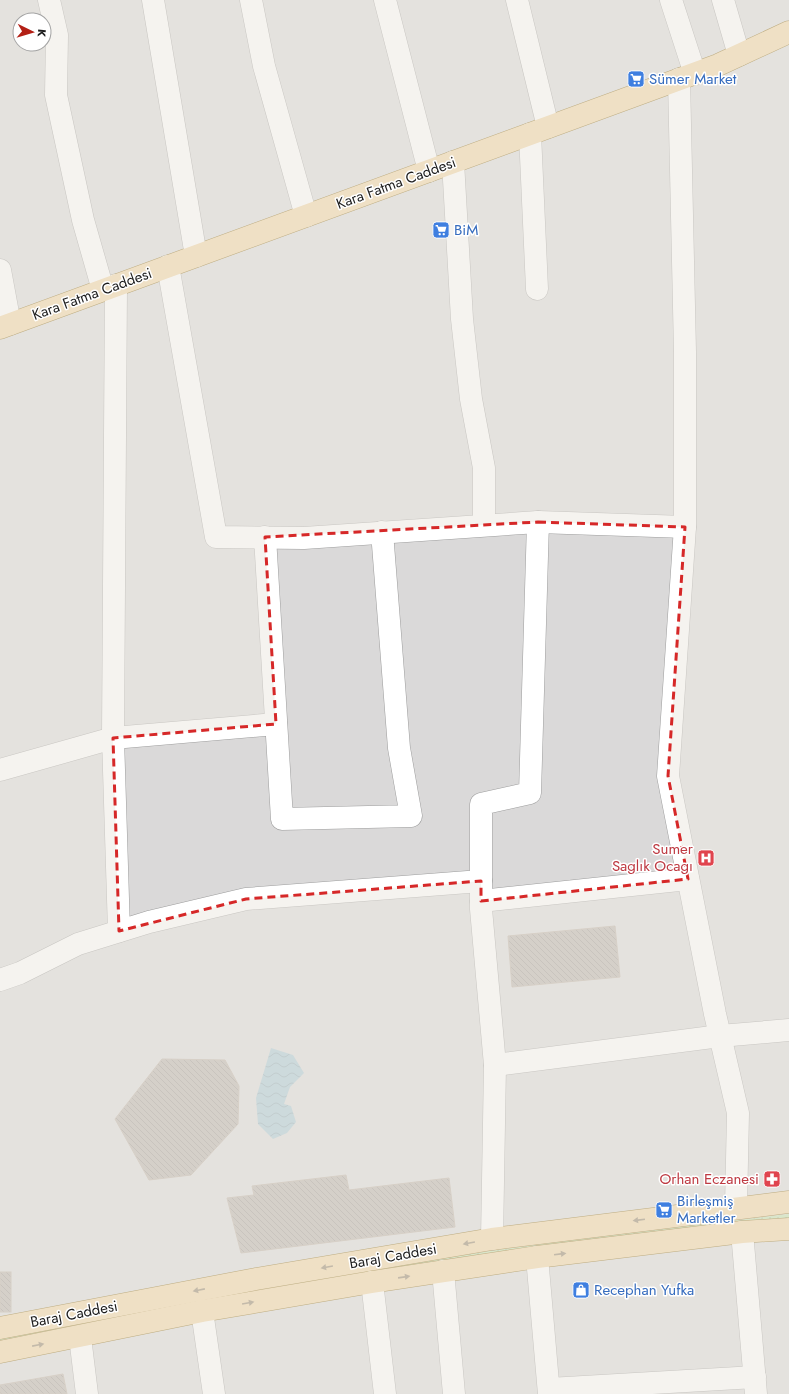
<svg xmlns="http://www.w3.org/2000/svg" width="789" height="1394" font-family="Jost,sans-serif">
  <defs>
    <pattern id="grass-dots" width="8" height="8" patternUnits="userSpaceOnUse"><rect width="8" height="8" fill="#c3e2ad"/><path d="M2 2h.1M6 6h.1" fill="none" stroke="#a7c194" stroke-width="1.8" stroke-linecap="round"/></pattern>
    <pattern id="water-waves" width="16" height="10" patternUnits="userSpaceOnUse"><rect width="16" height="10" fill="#a7c8d5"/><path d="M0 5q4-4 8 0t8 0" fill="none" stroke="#8fabb6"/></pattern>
    <pattern id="building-back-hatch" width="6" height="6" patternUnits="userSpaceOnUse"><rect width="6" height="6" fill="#b9b2ac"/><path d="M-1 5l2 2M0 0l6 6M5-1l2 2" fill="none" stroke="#9e9893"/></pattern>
  </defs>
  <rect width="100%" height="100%" fill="#ece9e2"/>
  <path fill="#dad9d9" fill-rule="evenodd" d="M0,0h789v1394h-789zM20,20h24v24h-24z"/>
  <path fill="url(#grass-dots)" d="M789,1214v4l-789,124v-5c163,-30 326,-63 490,-86 100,-14 199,-25 299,-37z"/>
  <path fill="url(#water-waves)" d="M271,1048l22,7 11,18 -14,14 -6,17 7,2 5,16 -9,11 -14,6 -15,-15 -2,-26z"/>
  <g fill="url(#building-back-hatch)" stroke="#bcb1a6">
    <path d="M615,926l5,51 -108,10 -4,-51z"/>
    <path d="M162,1059l63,1 14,26 -1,38 -47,51 -42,5 -34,-61z"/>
    <path d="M346,1175l3,15 100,-12 6,49 -214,26 -14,-55 27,-3 -2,-9z"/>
    <rect x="0" y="1272" width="11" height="40"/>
    <path d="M63,1374l4,20h-67v-9z"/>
  </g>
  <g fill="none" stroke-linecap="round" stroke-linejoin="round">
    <g stroke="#9d9d9d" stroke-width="23">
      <g id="minor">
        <path d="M49,0l8,35 -1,60 27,125 20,70"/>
        <path d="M153,0l43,256"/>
        <path d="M251,0l13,66 42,150"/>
        <path d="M385,0l44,171"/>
        <path d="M517,0l31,127"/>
        <path d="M671,0l24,74"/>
        <path d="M723,0l16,55"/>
        <path d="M679,79l6,273v175l-17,249 47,238 23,99 -2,94"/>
        <path d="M530,134l7,155"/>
        <path d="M453,162l9,157 9,80 13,69v57"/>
        <path d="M168,266l48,271 88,1 234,-16 147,5"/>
        <path d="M0,270l10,54"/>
        <path d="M116,285l-3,453 6,193"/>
        <path d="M265,537l17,282 129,-3 -12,-68 -17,-216"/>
        <path d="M0,770l113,-32 163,-14"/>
        <path d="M481,901l207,-22"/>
        <path d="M0,980l20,-7 58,-29 71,-22 97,-23 235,-18"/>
        <path d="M495,1065l225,-29 69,-6"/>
        <path d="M742,1232l14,162"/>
        <path d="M492,1239l3,-174 -14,-156v-105l49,-11 8,-271"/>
        <path d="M537,1257l12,137"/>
        <path d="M443,1271l11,123"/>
        <path d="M372,1282l13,112"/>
        <path d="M202,1311l12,83"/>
        <path d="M80,1337l7,57"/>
        <path d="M549,1389l206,-12"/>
      </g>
    </g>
    <g stroke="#84650f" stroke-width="23">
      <g id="major">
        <path d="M0,328l718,-263 71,-33"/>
        <path d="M0,1328l256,-49 236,-40 297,-37"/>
        <path d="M0,1352l202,-41 170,-29 165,-25 205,-25 47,-3"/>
      </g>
    </g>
    <use href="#minor" stroke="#fff" stroke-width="22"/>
    <use href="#major" stroke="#f1d4a2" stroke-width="22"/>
  </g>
  <defs><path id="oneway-solid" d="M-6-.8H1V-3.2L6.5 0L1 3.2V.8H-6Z"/></defs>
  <g fill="#918166">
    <use href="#oneway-solid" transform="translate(639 1220) rotate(173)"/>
    <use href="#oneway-solid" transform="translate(469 1243) rotate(170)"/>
    <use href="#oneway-solid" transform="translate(560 1254) rotate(-7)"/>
    <use href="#oneway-solid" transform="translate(327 1267) rotate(170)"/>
    <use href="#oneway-solid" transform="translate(404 1277) rotate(-8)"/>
    <use href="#oneway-solid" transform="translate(199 1290) rotate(169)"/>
    <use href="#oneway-solid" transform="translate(248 1303) rotate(-10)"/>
    <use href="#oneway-solid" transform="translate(38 1345) rotate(-11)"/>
  </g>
  <path d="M0 0H789V1394H0ZM538,522l147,5 -17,249 20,103 -207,22v-20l-235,18 -127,32 -6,-193 163,-14 -11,-187z" fill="#ece9e2" fill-opacity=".55" fill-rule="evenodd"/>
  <path fill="none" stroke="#d62828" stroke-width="3" stroke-dasharray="8 5" stroke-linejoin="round" d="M538,522l147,5 -17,249 20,103 -207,22v-20l-235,18 -127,32 -6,-193 163,-14 -11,-187z"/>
  <defs>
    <g id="supermarket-square" transform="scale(0.9)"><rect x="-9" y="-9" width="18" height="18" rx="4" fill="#3f7fe0" stroke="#fff"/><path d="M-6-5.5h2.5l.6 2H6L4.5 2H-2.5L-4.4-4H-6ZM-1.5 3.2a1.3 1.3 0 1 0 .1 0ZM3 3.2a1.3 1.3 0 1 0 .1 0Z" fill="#fff"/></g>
    <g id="hospital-square" transform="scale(0.9)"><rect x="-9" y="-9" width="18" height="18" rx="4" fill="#e0444e" stroke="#fff"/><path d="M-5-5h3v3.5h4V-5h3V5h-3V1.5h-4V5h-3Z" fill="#fff"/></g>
    <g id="pharmacy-square" transform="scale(0.9)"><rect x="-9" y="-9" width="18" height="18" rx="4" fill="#e0444e" stroke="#fff"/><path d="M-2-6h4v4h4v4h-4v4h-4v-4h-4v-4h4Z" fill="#fff"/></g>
    <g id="shop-square" transform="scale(0.9)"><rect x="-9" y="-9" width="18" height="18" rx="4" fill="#3f7fe0" stroke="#fff"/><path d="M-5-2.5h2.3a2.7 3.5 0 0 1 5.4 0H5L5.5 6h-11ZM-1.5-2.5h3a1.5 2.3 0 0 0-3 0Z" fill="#fff"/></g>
  </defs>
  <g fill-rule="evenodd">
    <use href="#supermarket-square" x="636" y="79"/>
    <use href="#supermarket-square" x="441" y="230"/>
    <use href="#hospital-square" x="706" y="858"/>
    <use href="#pharmacy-square" x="772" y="1179"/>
    <use href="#supermarket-square" x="664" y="1210"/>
    <use href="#shop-square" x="581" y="1290"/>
  </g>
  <g text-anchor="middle" stroke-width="3" stroke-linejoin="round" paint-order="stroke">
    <g font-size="15" fill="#366cbe" stroke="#fff" text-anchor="start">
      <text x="649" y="84">Sümer Market</text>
      <text x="454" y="235">BiM</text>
      <text x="677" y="1206">Birleşmiş<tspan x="677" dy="17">Marketler</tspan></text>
      <text x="594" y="1295">Recephan Yufka</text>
    </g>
    <g font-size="15" fill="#1c1c1c" stroke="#fff">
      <text transform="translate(396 183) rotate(-20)" y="5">Kara Fatma Caddesi</text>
      <text transform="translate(92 294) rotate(-20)" y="5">Kara Fatma Caddesi</text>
      <text transform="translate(393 1256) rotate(-10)" y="5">Baraj Caddesi</text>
      <text transform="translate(74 1314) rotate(-11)" y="5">Baraj Caddesi</text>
    </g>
    <g font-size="15" fill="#be3a42" stroke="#fff" text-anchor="end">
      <text x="693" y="854">Sumer<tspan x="693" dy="17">Saglık Ocagı</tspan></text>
      <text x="759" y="1184">Orhan Eczanesi</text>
    </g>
  </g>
  <g transform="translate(32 32) rotate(95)"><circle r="19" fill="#ffffff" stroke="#a4a4a4"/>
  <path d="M0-3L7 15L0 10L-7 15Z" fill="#b31f15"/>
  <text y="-6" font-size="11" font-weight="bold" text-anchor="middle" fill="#1c1c1c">K</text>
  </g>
</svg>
